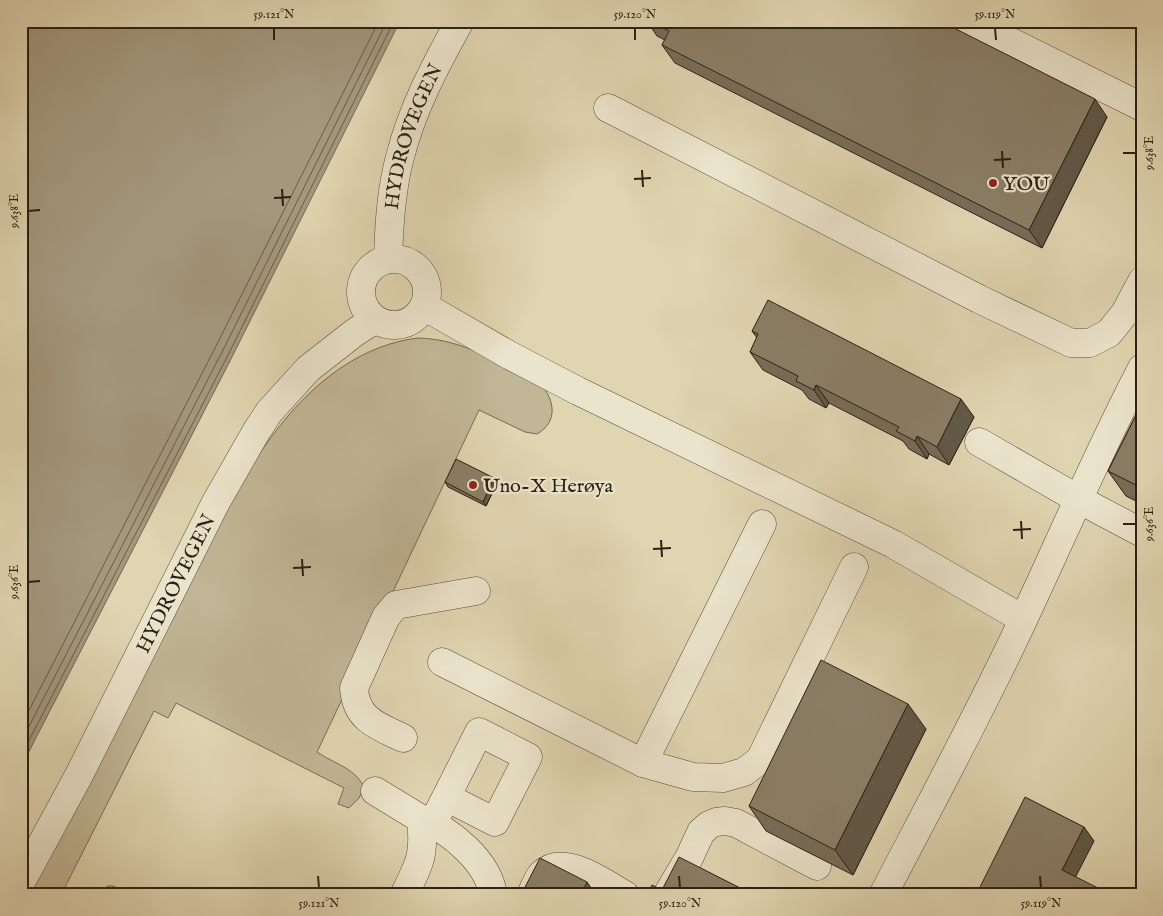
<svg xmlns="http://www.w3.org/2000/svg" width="1163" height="916" font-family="'IM FELL English',serif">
  <rect width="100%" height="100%" fill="#e0d5b1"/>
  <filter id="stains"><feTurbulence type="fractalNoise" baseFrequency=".004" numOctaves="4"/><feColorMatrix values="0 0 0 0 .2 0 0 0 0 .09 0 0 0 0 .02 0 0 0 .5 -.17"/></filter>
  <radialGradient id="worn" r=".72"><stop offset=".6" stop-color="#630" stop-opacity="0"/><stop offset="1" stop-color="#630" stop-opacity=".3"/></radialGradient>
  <g fill="#c1b696" stroke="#766b55">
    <path d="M418,338c46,1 83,26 123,46 14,17 17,38 -4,50l-12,-2 -46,-22 -162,342c16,11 40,17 47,36l-5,10 -10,10 -11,-4 6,-16 -168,-85 -8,15 -14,-7 -93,184h-34c53,-96 102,-192 151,-289 33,-65 62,-134 110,-190 33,-39 78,-72 130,-78z"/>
    <path d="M107,886h6l7,3 -3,6h-16z"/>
  </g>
  <path fill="#a3977c" stroke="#736752" d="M21,21h379l-168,336 -211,410z"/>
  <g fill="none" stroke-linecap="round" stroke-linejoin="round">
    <g stroke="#685c48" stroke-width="1">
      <path d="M21,726l194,-378 164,-327"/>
      <path d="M21,742l201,-390 165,-331"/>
      <path d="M21,756l207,-401 166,-334"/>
    </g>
    <g stroke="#594d3b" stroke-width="29">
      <g id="minor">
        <path d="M969,21l173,86"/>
        <path d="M608,108l371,191 92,44h19l19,-10 16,-20 17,-32"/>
        <circle cx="394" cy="292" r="33"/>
        <path id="s1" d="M388,259c1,-34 3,-69 12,-102 12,-48 36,-93 60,-136"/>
        <path d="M424,306l85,49 69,36 315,153 130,75"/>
        <path d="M979,442l99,57 64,34"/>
        <path d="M442,662l201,101 50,14 30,1 21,-6 16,-12 94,-193"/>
        <path d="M403,738c-25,-12 -47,-18 -49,-50l32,-71 10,-12 80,-14"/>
        <path d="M643,763l119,-239"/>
        <path d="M375,791l46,28c4,36 -1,44 -17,76"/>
        <path d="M421,819c29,11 68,43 72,76"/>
        <path d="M433,823l46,-91 49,25 -33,65 -49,-25"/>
        <path id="s2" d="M21,882l57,-105 138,-275 40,-70 13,-20 39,-43 46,-36 20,-13"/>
        <path d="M531,895c3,-7 6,-16 11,-21 21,-22 63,10 83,21"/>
        <path d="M667,895l22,-37 12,-26 8,-7 7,-3 9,-1 11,2 81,43"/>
        <path d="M883,895c48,-92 97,-183 141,-277 39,-83 75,-168 118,-250"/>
      </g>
    </g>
    <use href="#minor" stroke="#ebe4cc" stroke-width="28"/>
  </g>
  <g fill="#776c58" stroke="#2c2014">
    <path d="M647,21h293l167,96 -65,131 -367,-185 -13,-18 3,-5 -8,-4z"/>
    <path d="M752,331l222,86 -25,48 -20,-11 -2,5 -18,-10 -6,-8 -74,-38 -3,5 -17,-9 -7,-9 -39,-20 -13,-18 7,-14z"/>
    <path d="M1142,403v101l-16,-8 -18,-25z"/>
    <path d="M445,482l52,1 -11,23 -38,-19z"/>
    <path d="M926,729l-73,146 -87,-44 -17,-25z"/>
  </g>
  <g fill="#615847" stroke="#2c2014">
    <path d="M1095,99l12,18 -65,131 -13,-18z"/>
    <path d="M816,385l13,18 -3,5 -12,-18z"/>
    <path d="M961,399l13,18 -25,48 -12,-18z"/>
    <path d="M917,436l12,18 -2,5 -12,-18z"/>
    <path d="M494,478l3,5 -11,23 -3,-4z"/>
    <path d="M908,704l18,25 -73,146 -18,-25z"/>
    <path d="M1084,827l10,14 -22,43 -10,-14z"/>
    <path d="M587,882l9,13h-15z"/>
  </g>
  <g fill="#8a7e66" stroke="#2c2014">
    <path d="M650,21h290l155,78 -66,131 -367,-185 7,-14z"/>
    <path d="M768,300l193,99 -24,48 -20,-11 -2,5 -19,-10 3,-4 -83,-42 -2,5 -18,-9 2,-5 -48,-24 8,-18 -6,-3z"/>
    <path d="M1142,403v85l-34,-17z"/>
    <path d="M456,459l38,19 -11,24 -38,-20z"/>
    <path d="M821,660l87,44 -73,146 -86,-44z"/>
    <path d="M1025,797l59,30 -22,43 44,22 -1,3h-129z"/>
    <path d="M679,857l75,38h-107l5,-10 10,5z"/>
    <path d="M540,858l47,24 -6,13h-60z"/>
  </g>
  <path fill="none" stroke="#2c2014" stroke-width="2" d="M274,28v12M635,28v12M995,28l1,12M1002,151l1,17M1123,153h13M994,160l17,-1M642,170l1,17M634,179l17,-1M282,189l1,17M274,198l17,-1M28,211l12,-1M1021,521l1,18M1123,524h13M1013,530l18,-1M661,540l1,17M653,549l18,-1M302,559l1,17M293,568l18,-1M28,582l12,-1M318,876l1,12M679,876l1,12M1040,876l1,12"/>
  <g fill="#8f2418" stroke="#ebe4cc" stroke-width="2">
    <circle cx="993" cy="183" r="5"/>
    <circle cx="473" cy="485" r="5"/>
  </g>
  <g text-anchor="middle" stroke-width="4.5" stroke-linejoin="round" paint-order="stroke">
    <g font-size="20" fill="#2c2014" stroke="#ebe4cc">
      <text dy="7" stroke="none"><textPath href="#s1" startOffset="126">HYDROVEGEN</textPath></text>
      <text dy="7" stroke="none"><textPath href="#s2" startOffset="336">HYDROVEGEN</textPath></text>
    </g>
    <g font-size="20" fill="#2c2014" stroke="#ebe4cc" text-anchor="start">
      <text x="1003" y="190">YOU</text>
      <text x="483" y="492">Uno-X Herøya</text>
    </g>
  </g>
  <rect width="1163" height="916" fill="none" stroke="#e0d5b1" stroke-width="55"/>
  <rect x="28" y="28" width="1108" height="860" fill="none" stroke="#2c2014" stroke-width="2"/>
  <g font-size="12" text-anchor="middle" fill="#2c2014">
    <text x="274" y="18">59.121°N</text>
    <text x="635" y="18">59.120°N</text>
    <text x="995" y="18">59.119°N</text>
    <text transform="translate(1149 153) rotate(-90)" y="4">9.638°E</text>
    <text transform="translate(14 211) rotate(-90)" y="4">9.638°E</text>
    <text transform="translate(1149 524) rotate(-90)" y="4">9.636°E</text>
    <text transform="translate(14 582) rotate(-90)" y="4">9.636°E</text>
    <text x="319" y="907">59.121°N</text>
    <text x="680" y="907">59.120°N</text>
    <text x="1041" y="907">59.119°N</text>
  </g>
  <rect width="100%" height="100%" filter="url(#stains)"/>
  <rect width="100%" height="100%" fill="url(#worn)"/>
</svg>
